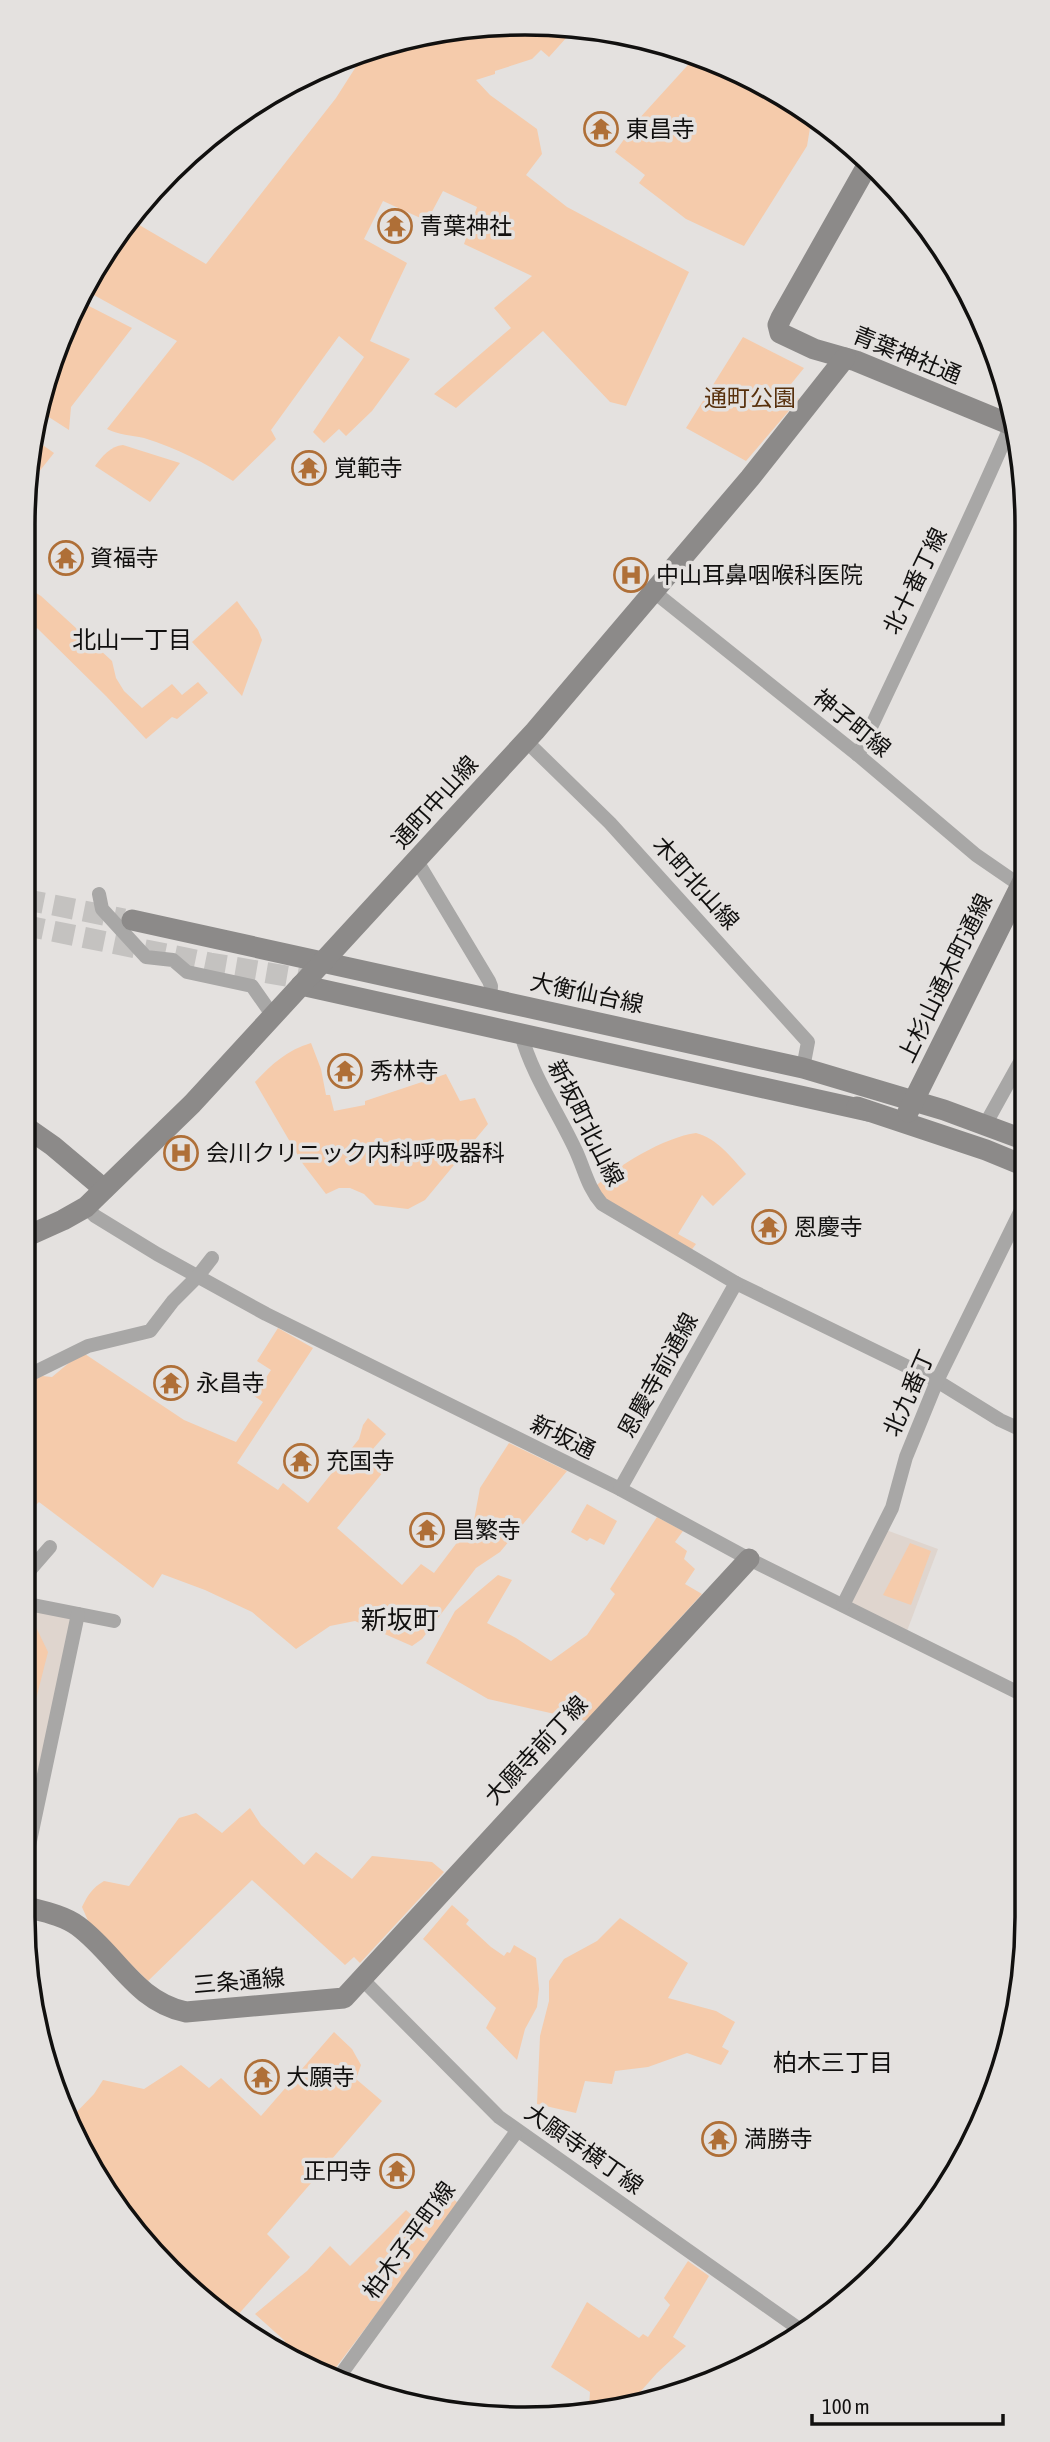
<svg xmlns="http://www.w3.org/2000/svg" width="1050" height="2442" font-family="'Asap Condensed','Noto Sans JP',sans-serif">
  <rect width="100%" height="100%" fill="#e4e1df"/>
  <g fill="#dfd5ce">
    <path d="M886,1530l52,19 -31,82 -59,-28z"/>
    <path d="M23,1609l51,10 -51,241z"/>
  </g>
  <g fill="#f5cbab">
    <path d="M493,24l83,3 -27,30 -8,-7 -9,9 -37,12v3l-19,6 14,15 47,34 5,25 -16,21 41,32 122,65 -63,134 -16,-4 -67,-71 -87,77 -22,-14 77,-66 -17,-20 38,-32 -68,-32 13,-37 -34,-16 -16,30 -44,-20 -19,38 43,24 -37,78 40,18 -38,52 -26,25 -7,-7 -15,14 -11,-11 51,-75 -25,-21 -68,94 5,9 -43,42c-28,-18 -56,-33 -89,-43 -13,-3 -25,-3 -37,-9l70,-88 -94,-52 7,-15 39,-55 77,45 130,-166 30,-47 29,-11z"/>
    <path d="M697,55l115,61 -5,30 -63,100 -58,-27 -47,-36 6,-8 -30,-23 22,-31z"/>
    <path d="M87,305l45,23 -61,79 -2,23 -28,-18 9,-49 7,-17z"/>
    <path d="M743,337l61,31 -17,21 12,10 -53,62 -60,-33z"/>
    <path d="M37,441l17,12 -24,30z"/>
    <path d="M123,445l57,18 -30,39 -55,-36c7,-10 16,-20 28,-21z"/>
    <path d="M23,585l18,11 71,65 4,17 8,13 18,17 30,-24 10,11 16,-13 10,11 -31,26 -5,-2 -26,22 -40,-43 -69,-68 -8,8 -6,-6z"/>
    <path d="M237,601l21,29 4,10 -20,56 -50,-54z"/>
    <path d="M311,1043l10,26 5,26h4l4,16 31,-6v-4l81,-27 14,27 15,-3 13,26 -63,76 -17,9 -33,-4 -11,-11 -14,-6h-11l-13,6 -23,-30 -48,-82c17,-18 32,-32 56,-39z"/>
    <path d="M696,1133c22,6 35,24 50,41l-33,32 -11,-11 -24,39 18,10 -6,8 -84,-50 -12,-14c22,-22 71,-51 102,-55z"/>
    <path d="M278,1328l35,20 -76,115 41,27 5,-7 25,20 51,-64 4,-14 5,-7 18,16 -14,16 12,21 -47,57 65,57 19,-21 13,9 40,-53 6,-32 29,-45 58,28 -67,81 -24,16 -54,71 -10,7 -57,-25 -25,5 -34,23 -44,-37 -47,-22 -43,-16 -9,14 -114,-86 -16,15v-134l19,-7 10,1 30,-25 102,68 52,22 27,-40 -9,-6 17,-26 -14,-9z"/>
    <path d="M587,1504l30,17 -13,24 -14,-7 -3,3 -16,-9z"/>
    <path d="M657,1517l26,14 -8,11 12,9 -3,8 11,10 -10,15 17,10 -116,127 -98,-22 -62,-36 29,-52 43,-36 14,5 -25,43 29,15 35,23 36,-26 28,-41 -5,-5z"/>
    <path d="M910,1543l21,8 -20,54 -28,-10z"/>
    <path d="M23,1624l13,3 12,25 -21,83h-4z"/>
    <path d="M250,1808l11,17 43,40 12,-13 36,27 20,-23 60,6 12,10 -84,91 -6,-6 -9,8 -93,-85 -104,101 -59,-58 -7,-16c6,-12 10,-19 22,-26l25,5 50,-68 17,-5 26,20z"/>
    <path d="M452,1905l17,15 -3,4 25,23 13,9 3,-4 3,1 4,-8 22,13 3,31 -2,18 -12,22 -8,31 -31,-32 10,-20 -73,-69z"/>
    <path d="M620,1918l68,45 -20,35 48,13 19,11 -13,25 7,4 -8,14 -34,-12 -39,14 -33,4 -3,13 -27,-3 -9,32 -39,-9 3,-68 9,-35v-20l15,-22 33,-18z"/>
    <path d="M334,2032l18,17 9,16 -5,14 26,22 -115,133 23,23 -56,62 -87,-71 -35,-50v-4l-22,-26 -22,-47 26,-27 9,-14 41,9 37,-24 28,23 12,-10 40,38z"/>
    <path d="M441,2188l18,16 -128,170 -56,-22 10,-11 -30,-27 52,-43 23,-25 20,20 56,-56 10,9z"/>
    <path d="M688,2261l21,15 -36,61 13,9 -29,27 -32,36 -40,4 4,-7 1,-14 -39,-25 36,-65 52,36 4,-4 5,3 22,-32 -6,-7z"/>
  </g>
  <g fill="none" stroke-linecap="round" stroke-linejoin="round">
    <g stroke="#c4c2c0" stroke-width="21" stroke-dasharray="21 10" stroke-linecap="butt">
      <path d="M23,899l101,20"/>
      <path d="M23,925l187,38 112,19"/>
    </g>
    <g stroke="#a8a7a6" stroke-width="14">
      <path d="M653,591l205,164 118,100 48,33"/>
      <path d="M526,741l84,82 198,219 -5,26"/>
      <path d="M858,755c51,-110 105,-218 153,-330"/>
      <path d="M417,861l72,120 2,5 -1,14"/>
      <path d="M99,894l3,15 44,48 27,3 14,12 65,14 21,30"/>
      <path d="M521,1034c11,41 37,78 55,117 9,20 12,37 26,53l134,79 201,98 63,39 26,12"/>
      <path d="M985,1125l40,-72"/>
      <path d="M86,1207l9,9 62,38 109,60 354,175 129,70 278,138"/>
      <path d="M23,1378l65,-32 62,-15 23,-30 25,-25 14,-18"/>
      <path d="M620,1489l116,-206"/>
      <path d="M23,1578l27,-31"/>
      <path d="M23,1603l91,18"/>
      <path d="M843,1605l49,-97 14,-51 31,-76 88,-179"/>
      <path d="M23,1874l55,-260"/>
      <path d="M362,1979l137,138 303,214"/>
      <path d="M951,2181l50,-106"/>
      <path d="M339,2377l178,-246"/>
    </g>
    <g stroke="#8c8a89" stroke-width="21">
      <path d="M868,164l-87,154 -3,7 2,8 34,16 42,12 158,65"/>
      <path d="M132,920l671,148 141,42 81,30"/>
      <path d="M301,985l567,126"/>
      <path d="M857,1107l129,43 39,16"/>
      <path d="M908,1112l116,-233"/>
      <path d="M23,1125l30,21 51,43"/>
      <path d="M23,1238l40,-18 23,-13 106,-103 343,-373 215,-253 95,-120"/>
      <path d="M23,1906c18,5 40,9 55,20 39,29 57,75 108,86l158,-14 405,-439"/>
    </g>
  </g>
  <defs>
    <g id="temple-ring" transform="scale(1.75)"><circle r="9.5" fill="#e4e1df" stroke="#af6f37" stroke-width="1.5"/><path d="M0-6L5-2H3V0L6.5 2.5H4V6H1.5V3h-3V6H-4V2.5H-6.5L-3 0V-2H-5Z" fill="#af6f37"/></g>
    <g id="hospital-ring" transform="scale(1.75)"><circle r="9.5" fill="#e4e1df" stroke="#af6f37" stroke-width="1.5"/><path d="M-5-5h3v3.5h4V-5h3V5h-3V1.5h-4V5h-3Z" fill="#af6f37"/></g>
  </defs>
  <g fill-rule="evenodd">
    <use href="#temple-ring" x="601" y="129"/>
    <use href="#temple-ring" x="395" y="226"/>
    <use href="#temple-ring" x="309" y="468"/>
    <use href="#temple-ring" x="66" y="558"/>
    <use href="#hospital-ring" x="631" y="575"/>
    <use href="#temple-ring" x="345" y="1071"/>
    <use href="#hospital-ring" x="181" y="1153"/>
    <use href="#temple-ring" x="769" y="1227"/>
    <use href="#temple-ring" x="171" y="1383"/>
    <use href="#temple-ring" x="301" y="1461"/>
    <use href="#temple-ring" x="427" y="1530"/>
    <use href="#temple-ring" x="262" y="2077"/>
    <use href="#temple-ring" x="719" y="2139"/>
    <use href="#temple-ring" x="397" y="2171"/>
  </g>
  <g text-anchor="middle" stroke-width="7" stroke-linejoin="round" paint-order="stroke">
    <g font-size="23" fill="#11100f" stroke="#e4e1df" text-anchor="start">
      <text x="626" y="137">東昌寺</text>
      <text x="420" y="234">青葉神社</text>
      <text x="334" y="476">覚範寺</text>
      <text x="90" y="566">資福寺</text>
      <text x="656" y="583">中山耳鼻咽喉科医院</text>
      <text x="370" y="1079">秀林寺</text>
      <text x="206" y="1161">会川クリニック内科呼吸器科</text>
      <text x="794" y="1235">恩慶寺</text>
      <text x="196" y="1391">永昌寺</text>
      <text x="326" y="1469">充国寺</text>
      <text x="452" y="1538">昌繁寺</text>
      <text x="286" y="2085">大願寺</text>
      <text x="744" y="2147">満勝寺</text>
      <text x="372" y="2179" text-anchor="end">正円寺</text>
    </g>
    <g font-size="23" fill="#11100f" stroke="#e4e1df">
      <text transform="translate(907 355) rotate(22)" y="8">青葉神社通</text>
      <text transform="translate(915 581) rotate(-64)" y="8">北十番丁線</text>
      <text transform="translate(852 723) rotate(39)" y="8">神子町線</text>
      <text transform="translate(435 802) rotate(-48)" y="8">通町中山線</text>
      <text transform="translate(696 883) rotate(48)" y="8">木町北山線</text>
      <text transform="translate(945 978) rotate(-64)" y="8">上杉山通木町通線</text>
      <text transform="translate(587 993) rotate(12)" y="8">大衡仙台線</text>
      <text transform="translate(586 1123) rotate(63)" y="8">新坂町北山線</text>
      <text transform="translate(658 1375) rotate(-61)" y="8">恩慶寺前通線</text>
      <text transform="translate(909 1393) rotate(-66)" y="8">北九番丁</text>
      <text transform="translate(563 1437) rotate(26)" y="8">新坂通</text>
      <text transform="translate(536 1750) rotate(-47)" y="8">大願寺前丁線</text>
      <text transform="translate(239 1981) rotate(-5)" y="8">三条通線</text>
      <text transform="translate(584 2149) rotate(35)" y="8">大願寺横丁線</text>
      <text transform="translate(409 2240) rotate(-54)" y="8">柏木子平町線</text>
    </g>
    <g font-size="23" fill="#57300c" stroke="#e4e1df">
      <text x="750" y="406">通町公園</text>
    </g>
    <g font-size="24" fill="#11100f" stroke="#e4e1df">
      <text x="132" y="648">北山一丁目</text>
      <text x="833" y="2071">柏木三丁目</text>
    </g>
    <g font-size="26" fill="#11100f" stroke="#e4e1df">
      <text x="400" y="1629">新坂町</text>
    </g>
  </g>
  <path d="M0 0H1050V2442H0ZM525 35H525A490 490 0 0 1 1015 525V1917A490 490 0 0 1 525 2407H525A490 490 0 0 1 35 1917V525A490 490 0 0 1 525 35Z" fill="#e4e1df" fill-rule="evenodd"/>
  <path fill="none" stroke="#11100f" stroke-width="3.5" d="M525 35H525A490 490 0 0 1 1015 525V1917A490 490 0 0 1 525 2407H525A490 490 0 0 1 35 1917V525A490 490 0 0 1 525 35Z"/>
  <path d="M812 2414v10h191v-10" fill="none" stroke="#11100f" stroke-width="3.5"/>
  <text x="822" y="2414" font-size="21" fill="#11100f" stroke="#e4e1df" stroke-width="5" paint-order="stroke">100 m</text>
</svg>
